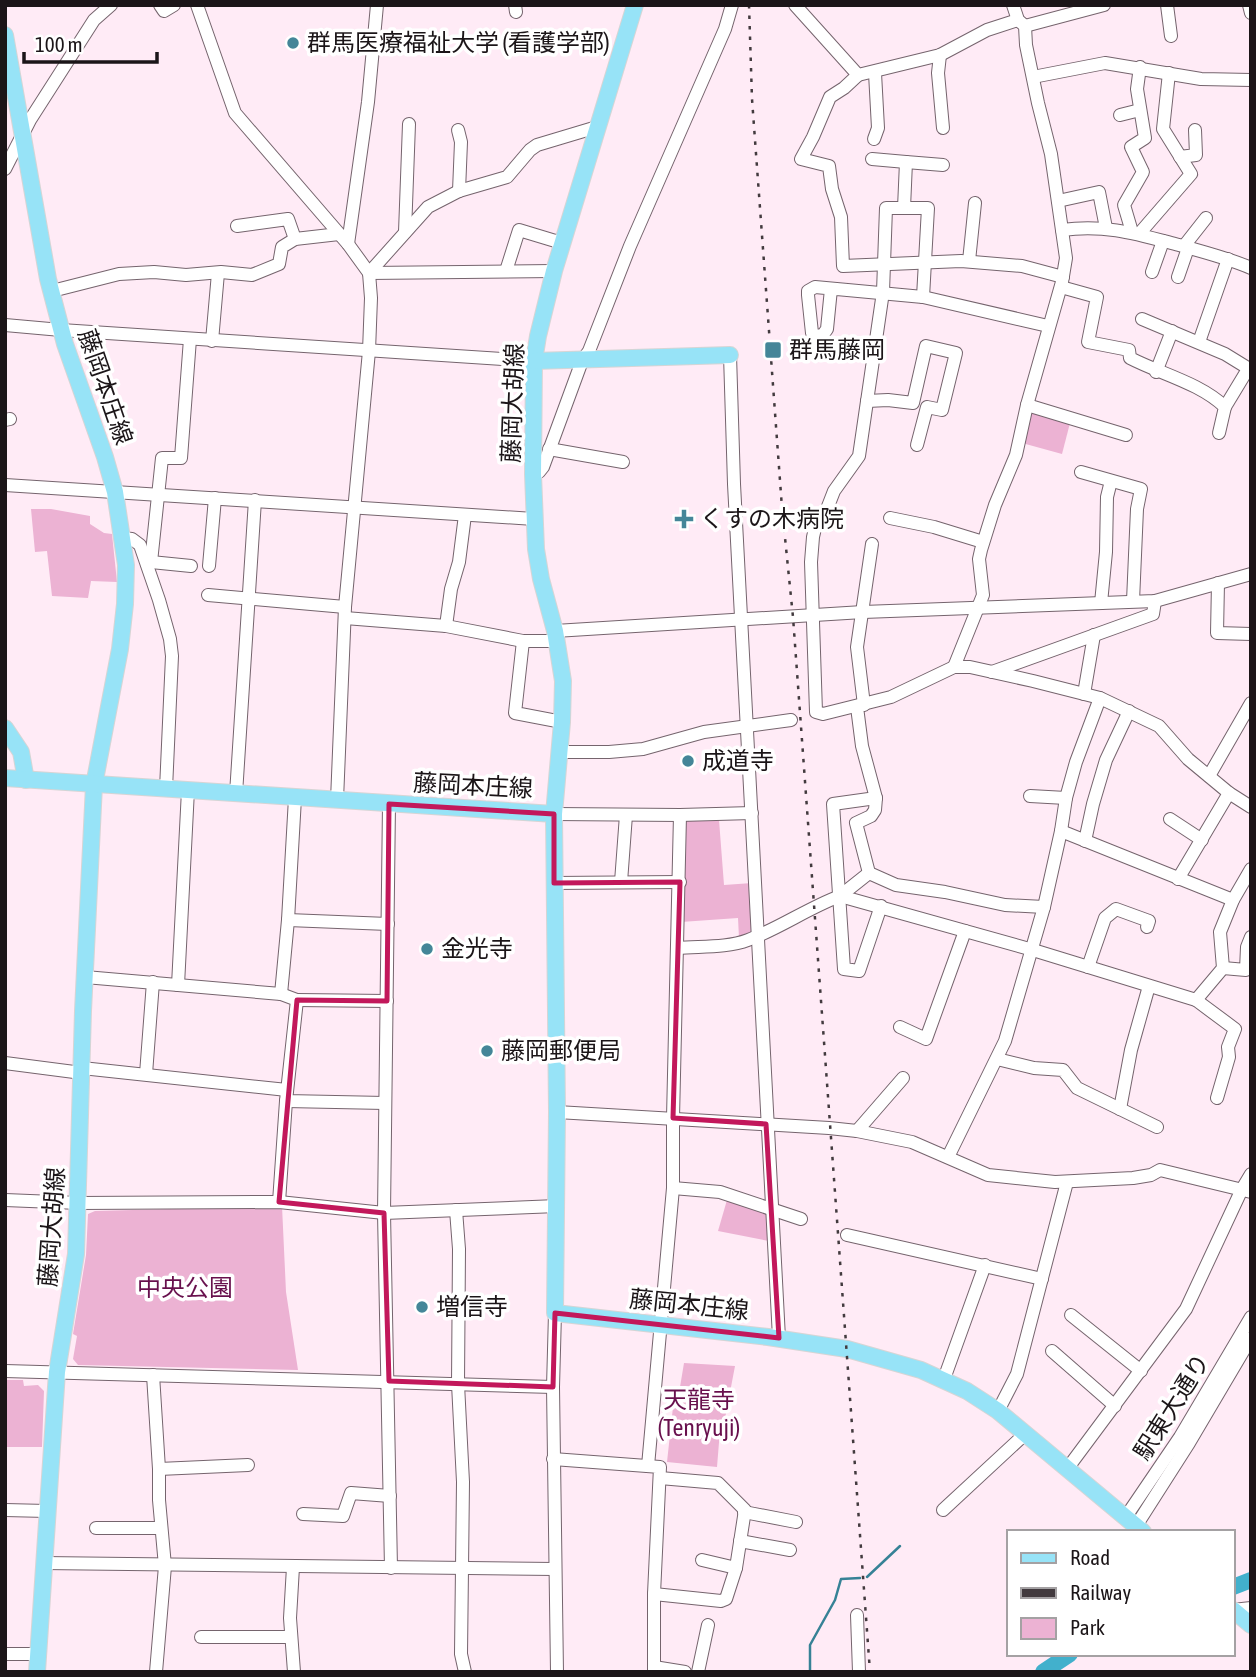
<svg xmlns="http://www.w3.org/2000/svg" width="1256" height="1677" font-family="'Asap Condensed','Noto Sans JP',sans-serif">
  <rect width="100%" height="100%" fill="#ffebf6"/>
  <g fill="#ecb2d3">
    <path d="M1033,411l37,12 -8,31 -40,-11 7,-30z"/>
    <path d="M31,509h20l39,7v8l14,9 8,1 5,48 -26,-1 -3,17 -36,-2 -5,-45 -12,1z"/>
    <path d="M719,820l5,65 28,-2 4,49 -17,6 -1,-20 -57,4 1,-101z"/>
    <path d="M727,1200l41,13 1,28 -51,-10z"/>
    <path d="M282,1206l4,86 12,78 -220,-5 -5,-6 4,-23 -4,-2 13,-79 2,-41 7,-3z"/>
    <path d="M684,1363l51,3 -12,63 -3,1 -3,37 -50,-5 7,-64 4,1z"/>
    <path d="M5,1380h18l1,6 14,-1 6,6 -2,56h-37z"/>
  </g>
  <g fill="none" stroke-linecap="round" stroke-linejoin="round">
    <g stroke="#368296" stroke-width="2.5">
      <path d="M867,1577l33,-31"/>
      <path d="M810,1672v-27l25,-45 6,-21 19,-1"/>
    </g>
    <g stroke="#42b0cc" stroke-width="16">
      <path d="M1233,1587l18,-7"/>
      <path d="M1043,1672l27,-18"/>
    </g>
    <g stroke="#75646d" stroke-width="14">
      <g id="minor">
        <path d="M160,5l4,6 10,-6"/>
        <path d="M197,5l38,108 113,131 21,29 2,25 -2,53 -24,256 -8,193"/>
        <path d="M515,5l1,7"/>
        <path d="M795,5l63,70 82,-20 47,-25 31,-10"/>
        <path d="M1167,5l4,31"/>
        <path d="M1249,5l2,8"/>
        <path d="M1025,26l79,-21"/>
        <path d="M940,55l-2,18 5,55"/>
        <path d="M858,75l-14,13 -14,9 -17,40 -12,22 28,7 3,23 9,28 2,49 118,-5 61,5 41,11"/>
        <path d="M1033,77l72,-14 96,16 50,1"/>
        <path d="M1120,115l20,-5"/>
        <path d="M458,130l3,12 -2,49"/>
        <path d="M874,139l4,-11 -3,-55"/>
        <path d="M1180,157l16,-2 -1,-25"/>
        <path d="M872,159l34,3 -2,46h-18l-3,84 -24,164 -25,35 -7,18 -11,15 -3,13 -2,25 5,150 7,2 68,-17 63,-30h16l63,14 67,17 59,28 29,33 41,34 22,14"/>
        <path d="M906,162l37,3"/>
        <path d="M5,169l25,-49 64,-100 17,-15"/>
        <path d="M1058,201l41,-9 7,36"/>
        <path d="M904,208h24l-5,89"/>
        <path d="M237,226l51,-7 7,20"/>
        <path d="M1062,230c44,-6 75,4 117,15 24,7 49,13 72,23"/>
        <path d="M405,232l4,-108"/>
        <path d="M1132,232l-8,-27 19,-33 -12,-25 14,-9 -8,-49 3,-22"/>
        <path d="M1139,234l52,-60 -28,-45 6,-56"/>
        <path d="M348,244l20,-142 9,-97"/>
        <path d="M1184,246l22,-28"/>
        <path d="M969,261l6,-58"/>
        <path d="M506,271l13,-41 43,13"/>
        <path d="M1152,272l11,-31"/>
        <path d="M369,273l59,-66 31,-16 48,-14 23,-27 7,-5 60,-18"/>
        <path d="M369,273l185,-2"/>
        <path d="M1178,277l10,-29"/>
        <path d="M1061,287l36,10 -9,45 41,8 1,8c31,16 70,25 95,49l-6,26"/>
        <path d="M831,289l-4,40 -5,7 -7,-1 -3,-2 -4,-38v-4l7,-4 108,10 125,29"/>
        <path d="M52,291l67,-17 35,-2 32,3 35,-3 31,3 27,-11 3,-17 13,-8 44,-5"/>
        <path d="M1142,319l83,35 26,16"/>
        <path d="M5,325l56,5 473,31"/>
        <path d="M212,341l6,-68"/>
        <path d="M1199,342l29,-83"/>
        <path d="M730,355l4,129 45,854"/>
        <path d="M1156,372l16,-41"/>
        <path d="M867,401l21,-1 25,3 13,-57 30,7 -14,57 -15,-3 -10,38"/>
        <path d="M1027,405l99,30"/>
        <path d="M1225,407l23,-38"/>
        <path d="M5,420l5,-1"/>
        <path d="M549,449l74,13"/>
        <path d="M1081,472l60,17 -4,20 -4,92"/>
        <path d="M533,474l6,-2 4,-5 39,-106 7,-10 41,-105 95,-217 7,-24"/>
        <path d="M5,485l529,34"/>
        <path d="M890,518l44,9 49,15"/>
        <path d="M122,538l10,1 8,6 19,55 11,39 2,17 -6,133"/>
        <path d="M151,562l40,4"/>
        <path d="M147,564l4,-2 11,-104h19l9,-119"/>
        <path d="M209,566l6,-68"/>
        <path d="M1218,583l-1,50 34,1"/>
        <path d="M208,595l137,12"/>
        <path d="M1101,603l5,-51 1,-55 4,-16"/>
        <path d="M345,618l101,8 77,15h34"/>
        <path d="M446,626l5,-37 8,-27 6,-47"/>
        <path d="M555,631l308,-19 292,-11 96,-27"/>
        <path d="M523,641l-8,72 47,9"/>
        <path d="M954,667l29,-72 -4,-36 2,-9 14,-45 21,-50 11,-50 35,-123 4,-24 -15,-104 -13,-51 -12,-58 -1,-19 -7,-6 -5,-15"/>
        <path d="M992,672l161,-58 2,-13"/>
        <path d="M1084,694l10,-59"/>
        <path d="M864,705l-7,-58 15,-103"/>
        <path d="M857,707l5,39 14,52 -1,12 -4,6 -15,7 13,50 27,12 49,7 60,13 39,2"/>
        <path d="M559,752h50l34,-3 61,-17 87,-12"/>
        <path d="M1209,776l42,-73"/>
        <path d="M236,794l19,-294"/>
        <path d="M1030,796l36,2"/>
        <path d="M876,798l-43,6 11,165 15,2 22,-65"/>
        <path d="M389,804l-5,409 7,355"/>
        <path d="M554,814l126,1 72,-2"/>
        <path d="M1170,819l32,21"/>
        <path d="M1061,831l172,69"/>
        <path d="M1085,841l8,-37 13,-44 23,-49"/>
        <path d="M1178,879l51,-86"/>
        <path d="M621,882l5,-67"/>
        <path d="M554,883l126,-1"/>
        <path d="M840,896l29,-23"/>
        <path d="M288,920l100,4"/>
        <path d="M678,948c22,-2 49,0 70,-8 32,-12 60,-32 92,-44l193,54 163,50 27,-32 -3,-36 13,-32 18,-31"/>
        <path d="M1088,967l17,-49 11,-9 33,12 -2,6"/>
        <path d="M1223,968l23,2 1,-23 4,-10"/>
        <path d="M85,977l196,17 16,6 -11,101 99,2"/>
        <path d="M178,985l10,-195"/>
        <path d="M281,994l7,-74 7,-122"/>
        <path d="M297,1000l90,1"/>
        <path d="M1196,1000l39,29 -7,18 1,10 -12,41"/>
        <path d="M900,1027l26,12 39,-108"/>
        <path d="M997,1059l37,9 29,2 14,18 80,39"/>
        <path d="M5,1063l77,10"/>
        <path d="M82,1068l205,22"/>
        <path d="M146,1074l7,-92"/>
        <path d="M1120,1109l11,-59 18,-64"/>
        <path d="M557,1112l272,16 28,3 55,11 76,33 67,7 78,-4 18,-3 9,-5 91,22"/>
        <path d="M857,1131l46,-53"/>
        <path d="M948,1157l57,-116 39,-134 17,-76 5,-33 10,-36 24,-64"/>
        <path d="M673,1188l47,4 81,27"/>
        <path d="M5,1200l74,3 200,-1 105,11 173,-7"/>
        <path d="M279,1202l7,-101"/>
        <path d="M456,1210l3,39 -1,135 5,98 -2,172 4,18"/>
        <path d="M847,1235l195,44"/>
        <path d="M555,1313l-2,74 4,285"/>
        <path d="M1071,1315l70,56"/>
        <path d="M1052,1351l63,55"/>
        <path d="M5,1371l548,16"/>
        <path d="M153,1375l6,94v31l6,66 -9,106"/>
        <path d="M944,1379l41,-114"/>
        <path d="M998,1411l19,-37 50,-192"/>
        <path d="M553,1459l107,8 -6,127v78"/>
        <path d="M648,1466l25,-278v-70l7,-303"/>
        <path d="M159,1469l89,-4"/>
        <path d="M1067,1469l119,-160 56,-120 9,-15"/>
        <path d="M5,1510l42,1"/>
        <path d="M943,1510l82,-76"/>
        <path d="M744,1512l52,10"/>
        <path d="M303,1514l40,2 8,-23 39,3"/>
        <path d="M1125,1518l55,-81 71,-120"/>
        <path d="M1136,1526l53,-83 62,-105"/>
        <path d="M96,1528h65"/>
        <path d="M740,1541l50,9"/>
        <path d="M702,1560l34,8"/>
        <path d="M43,1563l512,6"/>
        <path d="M293,1567l-3,51 4,54"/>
        <path d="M654,1594l67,7 5,-2 10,-31 9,-58 -27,-27 -58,-5"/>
        <path d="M1233,1610l18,-2"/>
        <path d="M857,1615l2,57"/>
        <path d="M201,1637h90"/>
        <path d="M5,1654h33"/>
        <path d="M654,1667l31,5"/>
        <path d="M698,1672l10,-47"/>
      </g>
    </g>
    <g stroke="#d6d5d5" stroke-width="18">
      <g id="major">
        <path d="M635,5l-81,266 -16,65 -4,25 -1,113 3,75 5,30 14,52 8,50 -1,41 -8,92 3,298 -2,201 213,24 79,12 74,21 46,21 31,20 145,121"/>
        <path d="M5,35l43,244 17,65 40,113 10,35 11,73 -1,39 -5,45 -26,136 -11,226 -7,243 -19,118 -20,300"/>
        <path d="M534,361l196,-6"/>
        <path d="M5,728l16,24 5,28"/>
        <path d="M5,778l549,36"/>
        <path d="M1233,1610l18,15"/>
      </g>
    </g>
    <use href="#minor" stroke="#fff" stroke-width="12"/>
    <use href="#major" stroke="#97e3f7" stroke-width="16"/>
    <path stroke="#423a3e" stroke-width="2.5" stroke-dasharray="3.5 7" stroke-linecap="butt" d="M749,5l3,94 30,409 11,109 77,1055"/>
  </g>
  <path fill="none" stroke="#c2185b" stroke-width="5" stroke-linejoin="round" d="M389,804l165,10v69l126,-1 -7,236 93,6 13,214 -224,-25 -2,74 -164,-6 -5,-168 -105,-11 18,-202 90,1z"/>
  <g fill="#448698" stroke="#fff" stroke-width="2.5">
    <circle cx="293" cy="43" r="7"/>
    <rect x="764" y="341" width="18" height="18" rx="3.5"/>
    <path d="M680.5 508.5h7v7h7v7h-7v7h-7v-7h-7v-7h7z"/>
    <circle cx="688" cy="761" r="7"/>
    <circle cx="427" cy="949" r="7"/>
    <circle cx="487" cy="1051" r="7"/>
    <circle cx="422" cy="1307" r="7"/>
  </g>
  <g text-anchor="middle" stroke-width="7" stroke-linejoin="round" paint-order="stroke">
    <g font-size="24" fill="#1b1518" stroke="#fff" text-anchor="start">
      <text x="307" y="51">群馬医療福祉大学 (看護学部)</text>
      <text x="789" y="358">群馬藤岡</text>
      <text x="700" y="527">くすの木病院</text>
      <text x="702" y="769">成道寺</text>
      <text x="441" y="957">金光寺</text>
      <text x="501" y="1059">藤岡郵便局</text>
      <text x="436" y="1315">増信寺</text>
    </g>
    <g font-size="24" fill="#1b1518" stroke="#fff">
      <text transform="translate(105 387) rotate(71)" y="8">藤岡本庄線</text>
      <text transform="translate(513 403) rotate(-88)" y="8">藤岡大胡線</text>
      <text transform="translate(473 786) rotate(3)" y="8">藤岡本庄線</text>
      <text transform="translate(52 1227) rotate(-86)" y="8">藤岡大胡線</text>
      <text transform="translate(689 1305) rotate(6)" y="8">藤岡本庄線</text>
      <text transform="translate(1172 1407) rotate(-58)" y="8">駅東大通り</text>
    </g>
    <g font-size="24" fill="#68104d" stroke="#fff">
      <text x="185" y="1296">中央公園</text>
      <text x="699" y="1408">天龍寺<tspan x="699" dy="28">(Tenryuji)</tspan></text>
    </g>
  </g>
  <rect width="1256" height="1677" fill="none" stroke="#1b1518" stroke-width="14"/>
  <rect x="1007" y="1530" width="228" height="126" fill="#ffffff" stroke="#a4a1a3" stroke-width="2"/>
  <rect x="1021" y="1553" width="35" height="10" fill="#97e3f7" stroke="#a4a1a3" stroke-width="2"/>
  <text x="1070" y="1565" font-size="21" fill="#1b1518">Road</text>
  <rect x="1021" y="1588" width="35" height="10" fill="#423a3e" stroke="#a4a1a3" stroke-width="2"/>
  <text x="1070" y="1600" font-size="21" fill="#1b1518">Railway</text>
  <rect x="1021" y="1618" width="35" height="21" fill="#ecb2d3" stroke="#a4a1a3" stroke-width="2"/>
  <text x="1070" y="1635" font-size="21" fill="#1b1518">Park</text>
  <path d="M24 52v10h133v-10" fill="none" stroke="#1b1518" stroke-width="3.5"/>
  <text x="35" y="52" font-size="21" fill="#1b1518" stroke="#ffffff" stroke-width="5" paint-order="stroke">100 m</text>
</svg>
